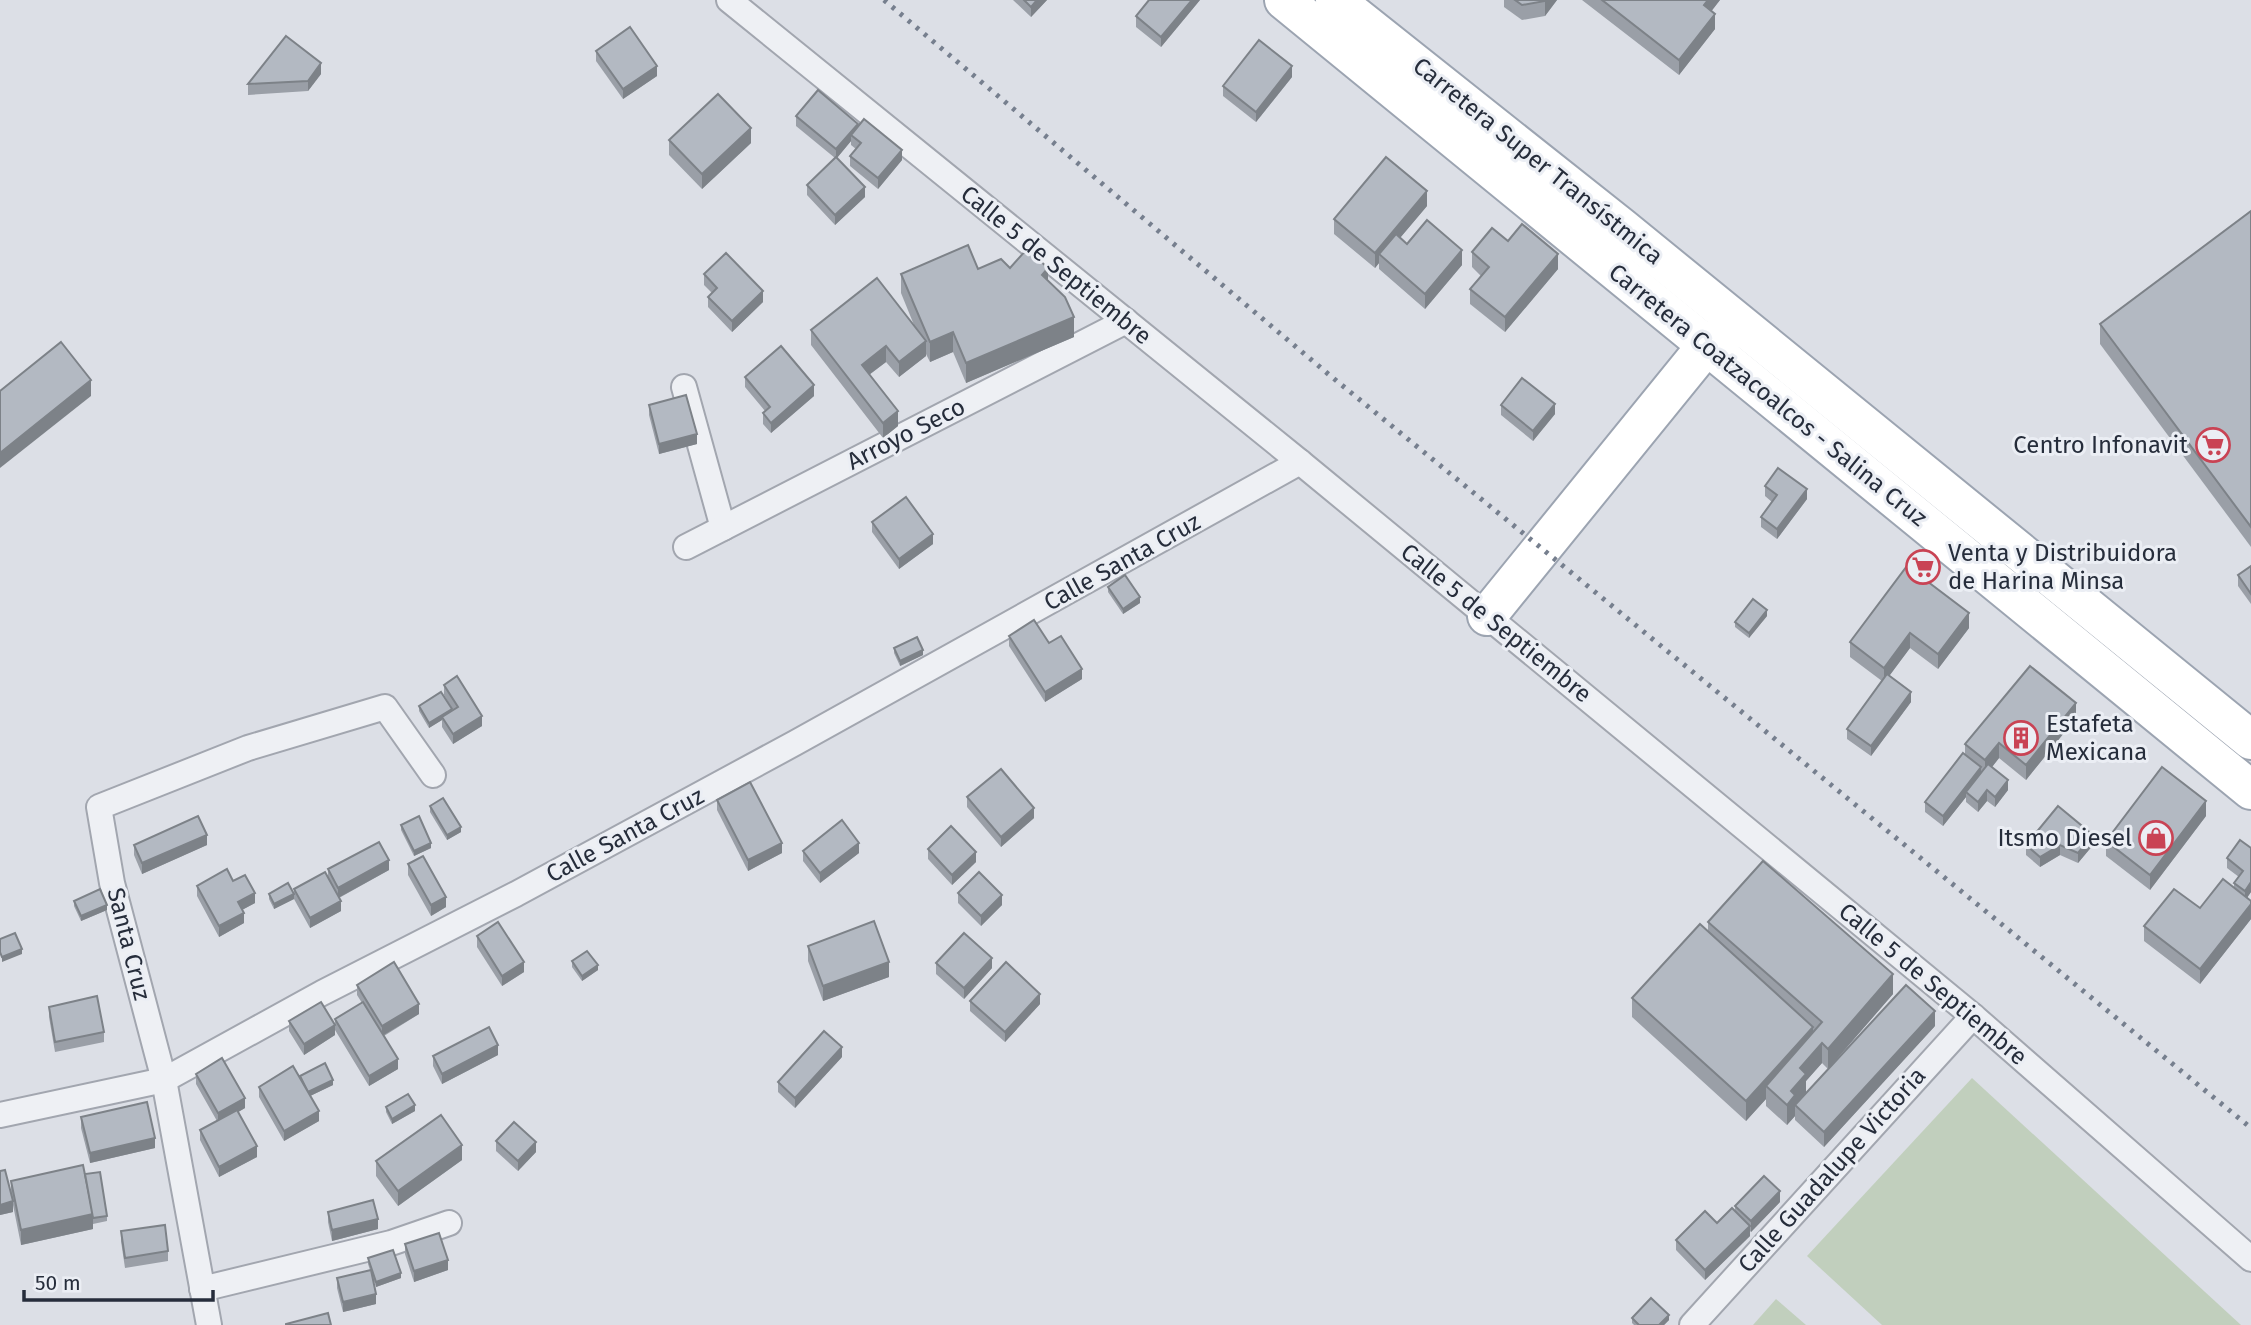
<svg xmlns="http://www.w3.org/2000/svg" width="2251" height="1325" font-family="'Fira Sans',sans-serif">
  <rect width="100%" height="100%" fill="#dcdfe6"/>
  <g fill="#c1cfbd">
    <path d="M1972,1078l269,247h-359l-75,-69z"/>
    <path d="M1776,1299l30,26h-53z"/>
  </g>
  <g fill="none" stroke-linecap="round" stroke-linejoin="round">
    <g stroke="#a2a6af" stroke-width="28">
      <g id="street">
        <path d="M729,0l571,462 673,554 278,243"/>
        <path d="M684,387l39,141"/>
        <path d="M686,547l440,-226"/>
        <path d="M0,1115l164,-35 158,-87 194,-99 279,-151 505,-281"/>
        <path d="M202,1289l189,-46 58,-20"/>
        <path d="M209,1325l-45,-245 -52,-197 -13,-76 149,-59 137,-41 48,68"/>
        <path d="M1692,1325l281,-309"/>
      </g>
    </g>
    <g stroke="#9ca4b1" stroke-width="42">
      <g id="primary">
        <path d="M1284,0l967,790"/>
        <path d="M1335,0l287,228 629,512"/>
        <path d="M1487,616l220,-271 22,-14"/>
      </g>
    </g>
    <use href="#street" stroke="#eef0f4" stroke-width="24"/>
    <use href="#primary" stroke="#fff" stroke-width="38"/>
    <path stroke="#767f8e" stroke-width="5" stroke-dasharray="3.5 7" stroke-linecap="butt" d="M884,0l443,373 924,755"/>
  </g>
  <g fill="#9a9fa7">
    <path d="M1013,0h34l-16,17z"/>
    <path d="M1200,0l-39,47 -25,-20v-11z"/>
    <path d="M1504,0h53l-12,16 -23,4 -18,-13z"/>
    <path d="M1582,0h138l-9,11 4,18 -36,46z"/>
    <path d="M596,51l61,25 -34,23 -27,-38z"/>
    <path d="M321,74l-13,17 -60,4v-11z"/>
    <path d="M1292,77l-36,45 -33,-26v-10z"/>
    <path d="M796,116l62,11 44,33 -24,29 -28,-23v-10l6,-7 -5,-4v-4l-14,17 28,39 -30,28 -28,-30v-10l28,-27 -39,-32z"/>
    <path d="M669,140l82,3 -49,46 -33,-34z"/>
    <path d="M1427,206l-27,32 7,6 55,21 -37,44 -46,-40v-6l-4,5 -41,-34v-15z"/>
    <path d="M2251,211v336l-151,-203v-20z"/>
    <path d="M1508,241l50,28 -53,63 -35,-28v-15l11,-13 -9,-9v-15z"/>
    <path d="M1010,268l38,13 26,56 -108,46 -13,-31 -23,10 -4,-8v2l-27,21 -13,-15 -17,13 29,51 -15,12 -72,-93v-15l103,-5 -13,-32v-19z"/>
    <path d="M704,274l59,28 -31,30 -24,-25v-10l4,-4 -8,-8z"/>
    <path d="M745,377l69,19 -43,37 -8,-9v-11l2,-2 -20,-24z"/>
    <path d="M649,405l48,39 -38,10 -10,-39z"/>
    <path d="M1501,405l54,9 -22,27 -32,-26z"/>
    <path d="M1765,486l42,13 -30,40 -16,-12v-10l11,-15 -7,-6z"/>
    <path d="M872,522l61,22 -34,25 -27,-37z"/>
    <path d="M1907,566l62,62 -31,41 -28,-21 -21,28 22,26 -40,54 -24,-17v-10l35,-48 -32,-24v-15z"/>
    <path d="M2251,566v38l-13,-18v-11z"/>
    <path d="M1108,587l32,16 -17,11 -15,-22z"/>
    <path d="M1767,616l-18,22 -14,-11v-5z"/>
    <path d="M1009,636l40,7 33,36 -37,23 -36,-56z"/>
    <path d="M894,648l29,7 -23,11 -6,-13z"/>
    <path d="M444,685l38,41 -29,18 -11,-17v-7l-13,8 -10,-17v-5l33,5 1,-1 -9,-15z"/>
    <path d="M2076,718l-50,62 -27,-22 -7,9 16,23 -13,17 -8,-6 -9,11 -12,-10v-5l-23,29 -18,-14v-10l40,-47v-11z"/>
    <path d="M967,797l67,21 -33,29 -34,-40z"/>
    <path d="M717,800l65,53 -34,18 -31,-61z"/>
    <path d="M430,806l31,26 -14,8 -17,-28z"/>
    <path d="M2206,816l-56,74 -44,-34v-15z"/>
    <path d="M401,825l30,23 -17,8 -13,-26z"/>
    <path d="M134,845h73l-65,29 -8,-19z"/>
    <path d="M2026,845h67l-15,18 -18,-8 -20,12 -14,-12z"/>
    <path d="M2251,848v44l-4,5 4,4v18l-51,65 -56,-43v-15l56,-18 34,-21v-4l5,-6 -12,-9v-10z"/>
    <path d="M928,849l48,13 -24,23 -24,-26z"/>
    <path d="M803,851l56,2 -39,30 -17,-22z"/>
    <path d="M408,864l38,43 -15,9 -23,-41z"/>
    <path d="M328,869l61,1 -50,28 2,13 -31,17 -16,-29 -20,10 -5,-10v-5h25v-5l34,-11z"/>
    <path d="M197,886l58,17 -13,7 2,13 -25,14 -22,-41z"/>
    <path d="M958,893l44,12 -21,21 -23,-23z"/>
    <path d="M74,901l33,9 -26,11 -7,-15z"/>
    <path d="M1708,922l185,72 -65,75 -6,-6 -16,18v12l129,-67 -111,121 -29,-27v-4l-8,9 -21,-19v-7l-20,22 -114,-104v-19l76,-66z"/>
    <path d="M477,936l47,36 -22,14 -25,-39z"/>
    <path d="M808,946l81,31 -66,24 -15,-40z"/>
    <path d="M572,961l26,9 -16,11 -10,-14z"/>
    <path d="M936,963l56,5 -28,31 -28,-25z"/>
    <path d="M357,985l62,29 -35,22 14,33 -29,17 -34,-56v5l-31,20 -15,-24v-10l46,3v-5l27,-16 -5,-8z"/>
    <path d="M970,1001l70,3 -35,38 -35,-31z"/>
    <path d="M49,1007l55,25v10l-49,10 -6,-35z"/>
    <path d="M498,1055l-56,29 -9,-18v-10z"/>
    <path d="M842,1057l-47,51 -17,-16v-10z"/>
    <path d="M196,1074l49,34 -7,4 19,45 -38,20 -19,-37v-10l17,-9 -21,-37z"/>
    <path d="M300,1076l33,9 -23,11 9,25 -35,20 -25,-44v-10l41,-9z"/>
    <path d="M386,1107l29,4 -23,13 -6,-12z"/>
    <path d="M81,1117l74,31 -65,15 -9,-35z"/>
    <path d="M496,1141l40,11 -18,19 -22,-20z"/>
    <path d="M462,1160l-64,46 -22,-30v-15z"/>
    <path d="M0,1171l11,22v-12l74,-4 22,39v5l-14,3v5l-72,16 -8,-40v7l-13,3z"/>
    <path d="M1780,1202l-29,30 -1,-1v5l-45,44 -29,-30v-10l41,-17 18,-11v-6z"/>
    <path d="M328,1212l50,17 -46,12 -4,-19z"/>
    <path d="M121,1231l47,20v10l-43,7 -4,-27z"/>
    <path d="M405,1244l43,26 -34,12 -9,-28z"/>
    <path d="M368,1258l33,20 -25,9 -4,-11 4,28 -33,8 -6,-24v-10l33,-8 -2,-6z"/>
    <path d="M1632,1318l37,2 -5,5h-30l-2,-2z"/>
  </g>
  <g fill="#7d8288">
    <path d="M1037,0h10l-16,17v-10z"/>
    <path d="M1192,0h8l-39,47v-10z"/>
    <path d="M1545,0h12l-12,16z"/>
    <path d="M1708,0h12l-16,21v-16z"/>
    <path d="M1715,14v15l-36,46v-15z"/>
    <path d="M321,63v11l-13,17v-10z"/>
    <path d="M657,66v10l-34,23v-10z"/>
    <path d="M1292,66v11l-36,45v-10z"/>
    <path d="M858,124v10l-7,1v6l-15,18v-10z"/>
    <path d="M751,128v15l-49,46v-15z"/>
    <path d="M902,150v10l-24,29v-11z"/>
    <path d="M865,187v10l-30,28v-10z"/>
    <path d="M1427,191v15l-44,52 -4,-4v9l-4,5v-15z"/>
    <path d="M1462,250v15l-37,44v-15z"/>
    <path d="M1558,254v15l-53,63v-15z"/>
    <path d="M1048,268v20l-6,-13z"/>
    <path d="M763,291v11l-31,30v-11z"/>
    <path d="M1074,317v20l-108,46v-20z"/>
    <path d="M953,332v20l-23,10v-20z"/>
    <path d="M926,341v15l-27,21v-15z"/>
    <path d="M886,346v16l-24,18v-15z"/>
    <path d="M91,380v16l-91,72v-15z"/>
    <path d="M814,385v11l-43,37v-10z"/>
    <path d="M1555,404v10l-22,27v-10z"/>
    <path d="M898,411v15l-15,12v-15z"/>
    <path d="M697,434v10l-38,10v-10z"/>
    <path d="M1807,489v10l-30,40v-10z"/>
    <path d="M933,534v10l-34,25v-10z"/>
    <path d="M1140,597v6l-17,11v-5z"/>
    <path d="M1767,610v6l-18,22v-5z"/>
    <path d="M1969,613v15l-31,41v-15z"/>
    <path d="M1910,633v15l-26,35v-15z"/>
    <path d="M923,650v5l-23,11v-5z"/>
    <path d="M1082,669v10l-37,23v-10z"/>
    <path d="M1911,692v10l-40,54v-10z"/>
    <path d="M2076,703v15l-50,62v-15z"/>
    <path d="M452,709v5l-10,3v3l-13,8v-5z"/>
    <path d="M482,716v10l-29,18v-10z"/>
    <path d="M1999,743v15l-14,18v-16z"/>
    <path d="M1981,767v10l-15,15v5l-23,29v-10z"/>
    <path d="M2008,780v10l-13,17v-10z"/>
    <path d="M1987,790v11l-9,11v-10z"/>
    <path d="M2206,801v15l-56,74v-15z"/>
    <path d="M1034,808v10l-33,29v-10z"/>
    <path d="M461,827v5l-14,8v-5z"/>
    <path d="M207,835v10l-65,29v-11z"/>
    <path d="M2093,835v10l-15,18v-10z"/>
    <path d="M431,843v5l-17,8v-5z"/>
    <path d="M782,843v10l-34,18v-11z"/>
    <path d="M859,843v10l-39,30v-10z"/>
    <path d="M2060,845v10l-20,12v-10z"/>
    <path d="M976,852v10l-24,23v-10z"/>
    <path d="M389,860v10l-51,28v-10z"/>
    <path d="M2251,882v10l-6,9v-10z"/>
    <path d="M255,893v10l-17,9v-10z"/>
    <path d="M294,894v5l-20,10v-5z"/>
    <path d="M1002,895v10l-21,21v-10z"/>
    <path d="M446,897v10l-15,9v-11z"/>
    <path d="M341,901v10l-31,17v-10z"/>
    <path d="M2251,904v15l-51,65v-15z"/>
    <path d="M107,905v5l-26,11v-5z"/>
    <path d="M244,913v10l-25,14v-11z"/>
    <path d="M22,949v5l-20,8v-5z"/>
    <path d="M992,958v10l-28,31v-11z"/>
    <path d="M524,962v10l-22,14v-10z"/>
    <path d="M889,962v15l-66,24v-15z"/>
    <path d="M598,965v5l-16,11v-5z"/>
    <path d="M1893,974v20l-65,75v-20z"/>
    <path d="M1040,994v10l-35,38v-10z"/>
    <path d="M419,1004v10l-37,22v-10z"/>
    <path d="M1935,1011v15l-111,121v-15z"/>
    <path d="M335,1025v10l-31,20v-11z"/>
    <path d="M1813,1027v19l-47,40v13l-20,22v-20z"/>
    <path d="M1822,1043v20l-16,18v12l-11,13v10l-8,9v-20l4,-14 9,-23z"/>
    <path d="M498,1045v10l-56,29v-10z"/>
    <path d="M842,1047v10l-47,51v-10z"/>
    <path d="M398,1059v10l-29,17v-10z"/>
    <path d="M333,1080v5l-25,12v-5z"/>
    <path d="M245,1098v10l-27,16v-11z"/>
    <path d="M415,1105v6l-23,13v-5z"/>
    <path d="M319,1111v10l-35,20v-10z"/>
    <path d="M155,1138v10l-65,15v-10z"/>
    <path d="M536,1142v10l-18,19v-10z"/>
    <path d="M462,1145v15l-64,46v-15z"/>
    <path d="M257,1146v11l-38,20v-10z"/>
    <path d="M1780,1191v11l-29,30v-11z"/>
    <path d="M13,1201v11l-13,3v-10z"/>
    <path d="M93,1214v15l-72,16v-15z"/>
    <path d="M378,1219v10l-46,12v-11z"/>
    <path d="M1750,1226v10l-45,44v-10z"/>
    <path d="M448,1260v10l-34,12v-11z"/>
    <path d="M401,1273v5l-25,9v-5z"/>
    <path d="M376,1294v10l-33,8v-10z"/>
    <path d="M1669,1315v5l-5,5h-5z"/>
  </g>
  <g fill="#b3b9c2" stroke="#7d8288" stroke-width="2">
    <path d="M1024,0h13l-6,7z"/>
    <path d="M1149,0h43l-31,37 -25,-21z"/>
    <path d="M1515,0h30v1l-23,4z"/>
    <path d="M1602,0h106l-4,5 11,9 -36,46z"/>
    <path d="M630,27l27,39 -34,23 -27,-38z"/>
    <path d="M286,36l35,27 -13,18 -60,3z"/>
    <path d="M1259,40l33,26 -36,46 -33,-26z"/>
    <path d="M818,90l40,34 -22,25 -40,-33z"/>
    <path d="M718,94l33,34 -49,46 -33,-34z"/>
    <path d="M864,119l38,31 -24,28 -28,-22 11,-13 -10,-8z"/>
    <path d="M836,157l29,30 -30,28 -28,-30z"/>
    <path d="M1386,157l41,34 -52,62 -41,-34z"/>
    <path d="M2251,211v316l-151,-203z"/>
    <path d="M1427,220l35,30 -37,44 -46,-40 17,-20 11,10z"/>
    <path d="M1522,224l36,30 -53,63 -35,-28 19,-22 -17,-15 20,-24 16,13z"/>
    <path d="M968,245l10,24 23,-10 9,9 17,-19 21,19 -6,7 23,22 9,20 -108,46 -13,-31 -23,10 -29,-68z"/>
    <path d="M726,253l37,38 -31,30 -24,-24 9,-9 -13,-14z"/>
    <path d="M877,278l49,63 -27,21 -13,-16 -24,19 36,46 -15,12 -72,-93z"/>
    <path d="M61,342l30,38 -91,73v-62z"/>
    <path d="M781,346l33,39 -43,38 -8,-10 7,-6 -25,-30z"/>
    <path d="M1522,378l33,26 -22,27 -32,-26z"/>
    <path d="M686,395l11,39 -38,10 -10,-39z"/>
    <path d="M1778,468l29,21 -30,40 -16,-12 16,-22 -12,-9z"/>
    <path d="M906,497l27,37 -34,25 -27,-37z"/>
    <path d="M1907,566l62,47 -31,41 -28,-21 -26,35 -34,-26z"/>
    <path d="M2251,566v28l-13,-19z"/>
    <path d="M1125,575l15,22 -17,12 -15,-22z"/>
    <path d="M1753,599l14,11 -18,23 -14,-11z"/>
    <path d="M1034,620l15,23 12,-7 21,33 -37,23 -36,-56z"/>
    <path d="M917,637l6,13 -23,11 -6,-13z"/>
    <path d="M2030,666l46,37 -50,62 -27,-22 -14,17 -20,-16z"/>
    <path d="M1887,674l24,18 -40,54 -24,-17z"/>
    <path d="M457,676l25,40 -29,18 -11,-17 16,-10 -14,-22z"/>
    <path d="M441,692l11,17 -23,14 -10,-17z"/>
    <path d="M1963,753l18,14 -38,49 -18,-14z"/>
    <path d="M1988,764l20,16 -13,17 -8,-7 -9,12 -12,-10z"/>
    <path d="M2162,767l44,34 -56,74 -44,-34z"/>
    <path d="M1001,769l33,39 -33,29 -34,-40z"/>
    <path d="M750,782l32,61 -34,17 -31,-60z"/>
    <path d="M443,798l18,29 -14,8 -17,-29z"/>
    <path d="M2058,806l35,29 -15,18 -18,-8 -20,12 -14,-12z"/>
    <path d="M198,816l9,19 -65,28 -8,-18z"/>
    <path d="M419,816l12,27 -17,8 -13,-26z"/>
    <path d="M842,820l17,23 -39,30 -17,-22z"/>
    <path d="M951,826l25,26 -24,23 -24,-26z"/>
    <path d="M2240,840l11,8v34l-6,9 -11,-8 9,-12 -16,-13z"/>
    <path d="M379,842l10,18 -51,28 -10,-19z"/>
    <path d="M423,856l23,41 -15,8 -23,-41z"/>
    <path d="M1763,861l130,113 -65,75 -6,-6 -22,25 6,6 -15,17 4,4 -8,10 -21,-19 56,-64 -114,-100z"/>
    <path d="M227,869l6,12 12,-6 10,18 -17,9 6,11 -25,13 -22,-40z"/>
    <path d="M325,872l16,29 -31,17 -16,-29z"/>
    <path d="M979,872l23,23 -21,21 -23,-23z"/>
    <path d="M2223,879l28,22v3l-51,65 -56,-43 30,-37 26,19z"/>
    <path d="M288,883l6,11 -20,10 -5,-10z"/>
    <path d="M100,889l7,16 -26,11 -7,-15z"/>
    <path d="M874,921l15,41 -66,24 -15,-40z"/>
    <path d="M498,922l26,40 -22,14 -25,-40z"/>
    <path d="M1700,924l113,103 -67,74 -114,-103z"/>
    <path d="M15,933l7,16 -20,8 -2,-5v-13z"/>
    <path d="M964,933l28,25 -28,30 -28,-25z"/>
    <path d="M587,951l11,14 -16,11 -10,-15z"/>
    <path d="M394,962l25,42 -37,22 -25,-41z"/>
    <path d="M1006,962l34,32 -35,38 -35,-31z"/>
    <path d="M1906,985l29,26 -111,121 -29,-27z"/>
    <path d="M97,996l7,36 -49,10 -6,-35z"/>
    <path d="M321,1002l14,23 -31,19 -15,-23z"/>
    <path d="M363,1002l35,57 -29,17 -34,-57z"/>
    <path d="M489,1027l9,18 -56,29 -9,-18z"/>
    <path d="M824,1031l18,16 -47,51 -17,-16z"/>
    <path d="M222,1058l23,40 -27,15 -22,-39z"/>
    <path d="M325,1063l8,17 -25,12 -8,-16z"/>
    <path d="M293,1066l26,45 -35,20 -25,-44z"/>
    <path d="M408,1094l7,11 -23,14 -6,-12z"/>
    <path d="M147,1102l8,36 -65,15 -9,-36z"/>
    <path d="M237,1110l20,36 -38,21 -19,-37z"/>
    <path d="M441,1115l21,30 -64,46 -22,-30z"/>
    <path d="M514,1122l22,20 -18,19 -22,-20z"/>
    <path d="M83,1165l10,49 -72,16 -10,-49z"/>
    <path d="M5,1170l8,31 -13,4v-34z"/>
    <path d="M100,1172l7,44 -14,2 -8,-44z"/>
    <path d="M1764,1176l16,15 -29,30 -16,-15z"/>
    <path d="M373,1200l5,19 -46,11 -4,-18z"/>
    <path d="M1732,1208l18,18 -45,44 -29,-30 29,-29 12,12z"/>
    <path d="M165,1225l3,26 -43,7 -4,-27z"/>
    <path d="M439,1233l9,27 -34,11 -9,-27z"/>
    <path d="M393,1250l8,23 -25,9 -8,-24z"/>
    <path d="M371,1270l5,24 -33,8 -6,-24z"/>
    <path d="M1651,1298l18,17 -10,10h-20l-7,-7z"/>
    <path d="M328,1313l3,12h-45v-1z"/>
  </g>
  <defs>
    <g id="supermarket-ring" transform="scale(1.75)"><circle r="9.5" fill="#ebeef4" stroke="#c94354" stroke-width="1.5"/><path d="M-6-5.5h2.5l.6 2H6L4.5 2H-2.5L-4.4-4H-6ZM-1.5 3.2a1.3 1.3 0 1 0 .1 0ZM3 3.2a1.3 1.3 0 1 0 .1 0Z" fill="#c94354"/></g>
    <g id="building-ring" transform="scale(1.75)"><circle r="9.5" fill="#ebeef4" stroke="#c94354" stroke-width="1.5"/><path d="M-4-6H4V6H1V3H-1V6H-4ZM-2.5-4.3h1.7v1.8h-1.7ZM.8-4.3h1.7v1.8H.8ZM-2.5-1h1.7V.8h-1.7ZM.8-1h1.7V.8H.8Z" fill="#c94354"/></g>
    <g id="shop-ring" transform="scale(1.75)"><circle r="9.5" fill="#ebeef4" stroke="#c94354" stroke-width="1.5"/><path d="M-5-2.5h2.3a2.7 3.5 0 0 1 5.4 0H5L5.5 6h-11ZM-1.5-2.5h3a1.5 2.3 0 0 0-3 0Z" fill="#c94354"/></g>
  </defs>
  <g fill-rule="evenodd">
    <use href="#supermarket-ring" x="2213" y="445"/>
    <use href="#supermarket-ring" x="1923" y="567"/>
    <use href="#building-ring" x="2021" y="738"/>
    <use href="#shop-ring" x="2156" y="838"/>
  </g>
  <g text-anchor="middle" stroke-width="6" stroke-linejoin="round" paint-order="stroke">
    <g font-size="24" fill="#262d3b" stroke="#ebeef4">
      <text transform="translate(1538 161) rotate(39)" y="8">Carretera Super Transístmica</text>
      <text transform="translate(1056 265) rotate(39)" y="8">Calle 5 de Septiembre</text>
      <text transform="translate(1768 395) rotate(39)" y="8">Carretera Coatzacoalcos - Salina Cruz</text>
      <text transform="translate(906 434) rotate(-27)" y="8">Arroyo Seco</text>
      <text transform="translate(1122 562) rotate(-29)" y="8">Calle Santa Cruz</text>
      <text transform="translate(1496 623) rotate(39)" y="8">Calle 5 de Septiembre</text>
      <text transform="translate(625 835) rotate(-28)" y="8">Calle Santa Cruz</text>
      <text transform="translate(129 944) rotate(76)" y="8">Santa Cruz</text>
      <text transform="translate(1933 984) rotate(40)" y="8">Calle 5 de Septiembre</text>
      <text transform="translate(1832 1170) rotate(-48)" y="8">Calle Guadalupe Victoria</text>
    </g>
    <g font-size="24" fill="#262d3b" stroke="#ebeef4" text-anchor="end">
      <text x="2188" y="453">Centro Infonavit</text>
      <text x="1948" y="561" text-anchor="start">Venta y Distribuidora<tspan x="1948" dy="28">de Harina Minsa</tspan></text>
      <text x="2046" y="732" text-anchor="start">Estafeta<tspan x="2046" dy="28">Mexicana</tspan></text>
      <text x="2132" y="846">Itsmo Diesel</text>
    </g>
  </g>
  <path d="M24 1290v10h189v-10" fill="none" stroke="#262d3b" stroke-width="3.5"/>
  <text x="35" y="1290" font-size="21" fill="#262d3b" stroke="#ebeef4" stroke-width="5" paint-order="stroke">50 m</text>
</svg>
